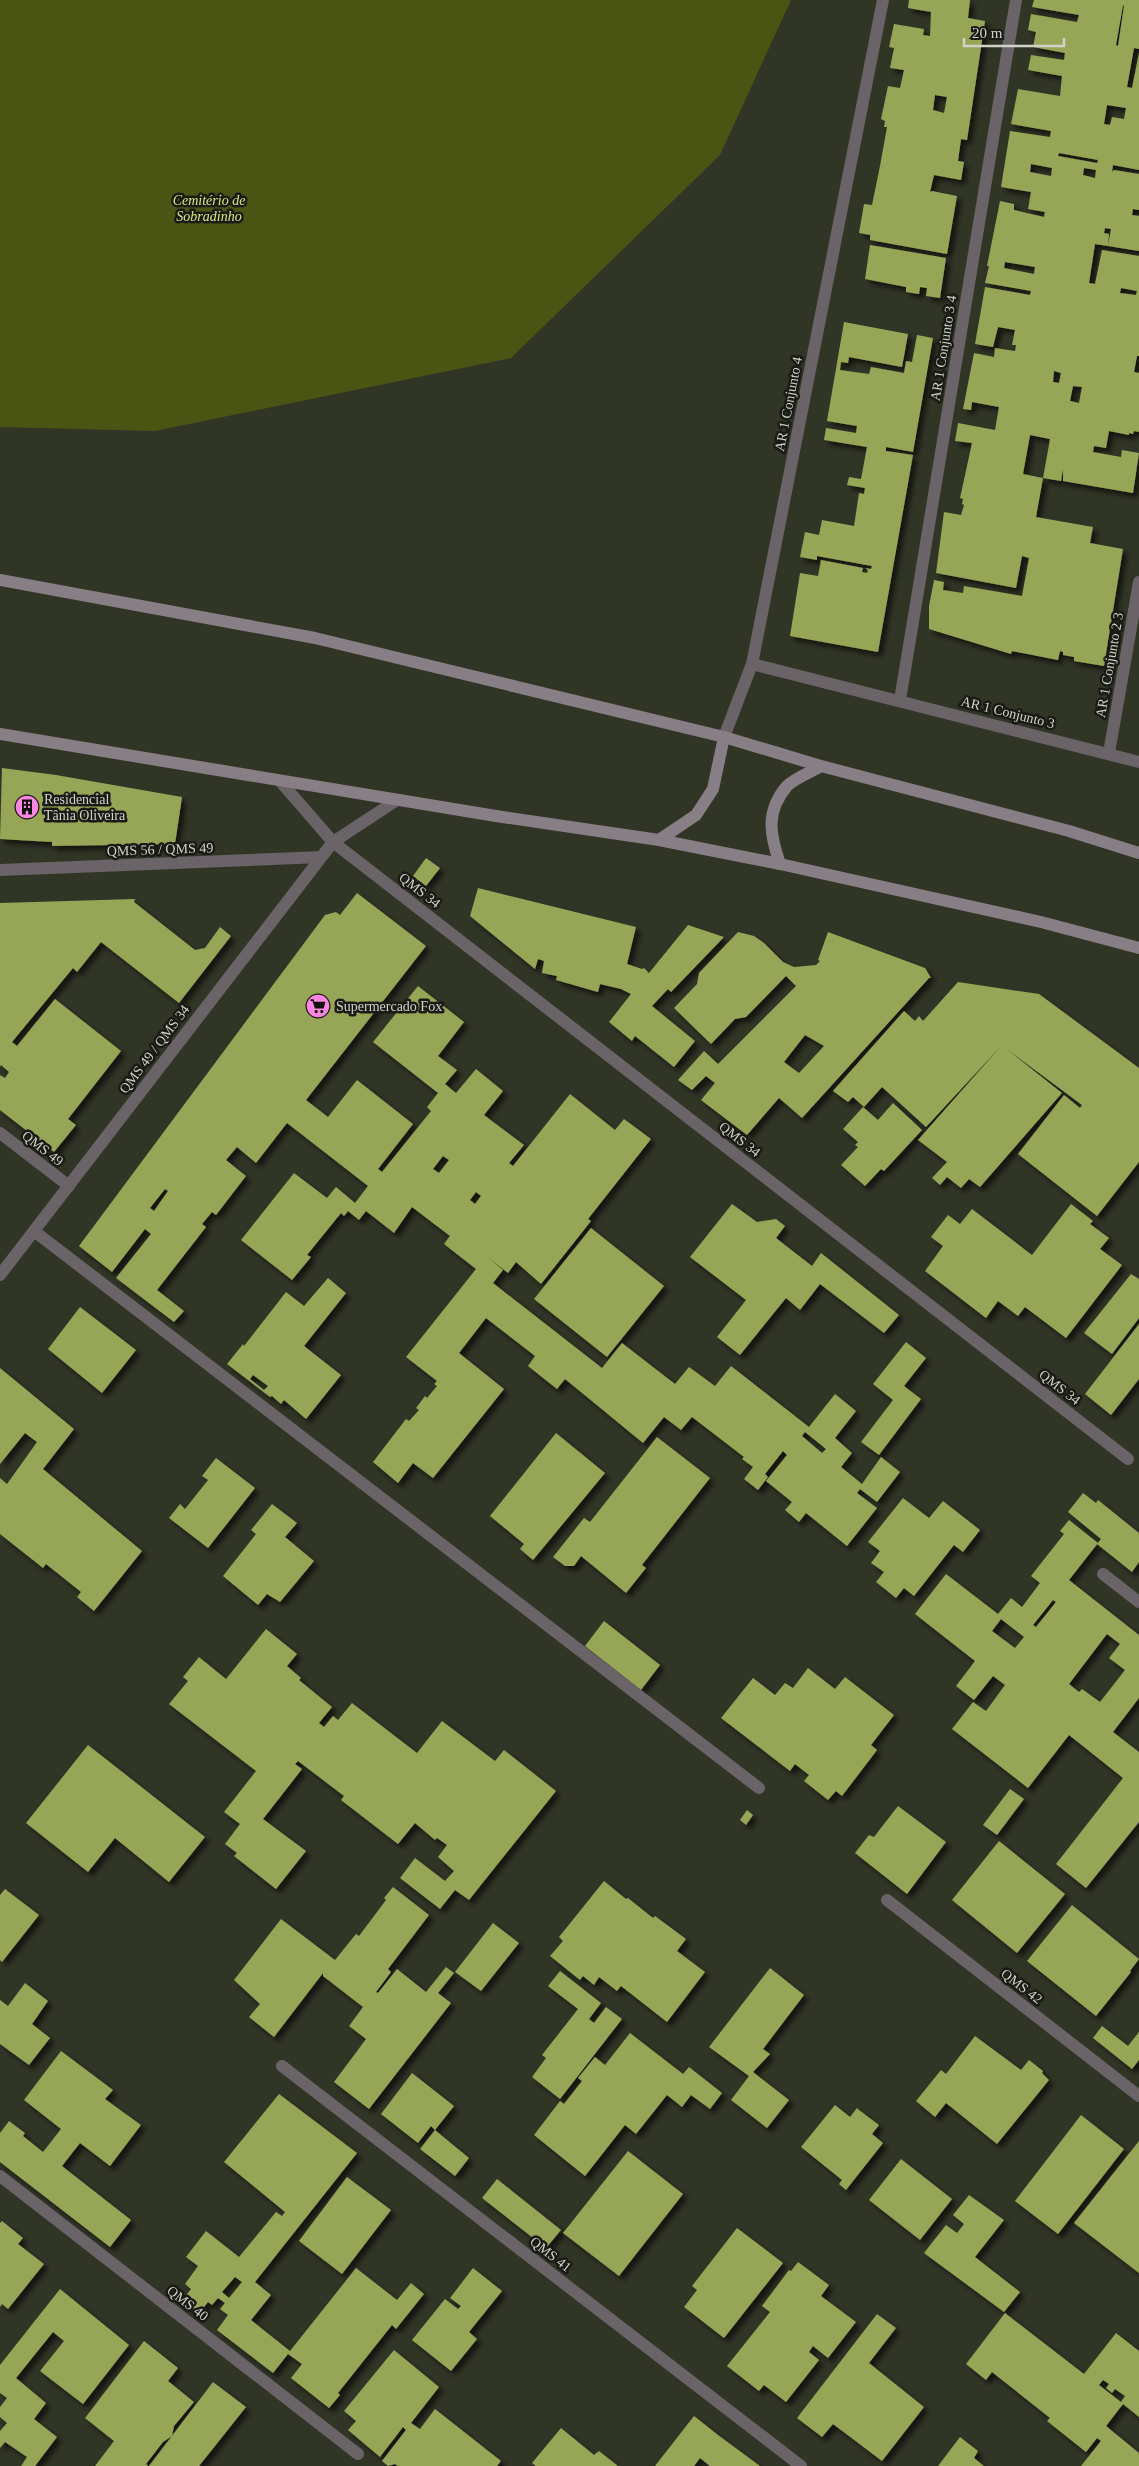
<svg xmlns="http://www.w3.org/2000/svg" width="1139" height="2466" font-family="'Times New Roman',serif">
  <defs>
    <filter id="shadow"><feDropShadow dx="4.5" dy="4.5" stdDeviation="2.5" flood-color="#0009"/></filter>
  </defs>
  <rect width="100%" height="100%" fill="#313526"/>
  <path fill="#4a5513" d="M0,0h791l-71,155 -209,203 -356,73 -155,-4z"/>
  <g fill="#96a656" fill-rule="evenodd" filter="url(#shadow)">
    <path d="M909,0h61l-2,18 17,3 -18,119 -6,-1 -3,22 6,1 -3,18 -27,-5 -4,17 2,-1 25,5 -10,58 -77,-14v-5l-11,-2 5,-29 8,1 8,-39 7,-39h-3l1,-6 -4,-2 7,-33 12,2 4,-18 -14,-2 4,-20 -5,-1 5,-23 30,5 -1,6 7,1 1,-24 -23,-4zM935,95l12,2 -3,16 -11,-3z"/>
    <path d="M1034,0h105v49l-5,-1 -7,39 5,1 7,-35v117l-26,-5 -1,7 2,-2 25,4v36l-6,-1 -1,6 7,1v35l-31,-5 3,-17 -6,-1 -1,5 5,1 -1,12 -13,-2 -6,39 6,1 7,-34 37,6v100h-2l-3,16 5,1v59l-5,-1 -1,3 -4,-1v2l-20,-4 -3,17 -12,-2 -1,6 28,5 1,-7 17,3 -6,40 -70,-12v-12l-2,12 -18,-3 7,-39 -20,-4 -7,39 20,4 -7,39 57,10 -3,16 33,6 -19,117 -30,-5v-4l-11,-2v-3l-3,-1 -2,9 -46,-9 -1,3 -82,-25v-23l5,-26 10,2 -1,8 20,3 1,-7 58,10 7,-38 -7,-2 -6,32 -80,-15 8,-61 17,3 3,-10 -2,-1 1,-5 -3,-1 12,-55 -17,-2 3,-18 37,7 4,-23 -27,-5 -1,8 -8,-1 11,-56 20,4 1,-9 20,3 1,-6h-4l3,-15 -17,-3 -5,20 -18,-3 10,-57 45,8 1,-4 -46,-8 4,-17h-2l13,-65 14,3v6l30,7 1,-5 -17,-3 3,-17 -30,-5 9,-56 40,6 1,-6 -40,-7 7,-35 42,7 2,-20 -34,-6 3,-15 33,5 1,-7 -32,-6 3,-15 -8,-2 3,-16 46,8 2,-7 -47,-8zM1123,5l1,1 -6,40 -2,-1zM1107,105l19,3 -2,11 -12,-2 -2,8 -6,-1zM1059,153l39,7 -1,3 -39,-7zM1031,164l21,4 -1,8 -21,-4zM1084,168l12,2 -1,8 -12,-3zM1005,262l30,5 -1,7 -30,-6zM1121,288l16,3 -1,4 -16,-2zM1054,371l7,2 -2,10 -6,-1zM1073,386l9,1 -3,16 -9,-2z"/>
    <path d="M870,245l76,13 -6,40 -14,-2 1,-8 -7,-1 -1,7 -13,-2v-5l-41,-8z"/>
    <path d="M844,322l64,12 -6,33 -53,-10 -1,6 -7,-1 -1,8 29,4 2,-7 33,6 2,-12 6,1 5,-27 16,3 -20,114 -27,-5v4l27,4 -35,197 -88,-16 10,-63 18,3 3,-16 42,8 -1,4 5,1 1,-3 -3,-2 6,1 1,-3 -55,-10v4l-17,-3 5,-25 14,3 3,-15 32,6 5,-33 5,1 1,-6 -18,-3 2,-8 12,2 6,-32 -43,-7 2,-12 30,5 1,-7 -30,-5z"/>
    <path d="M2,768l54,7 126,22 -7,47 -123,2v-4l-52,-3z"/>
    <path d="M426,858l14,10 -14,18 -13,-10z"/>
    <path d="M478,888l158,39 -9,37 15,5 2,-1 5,5 39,-48 36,12 -53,55 -3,-3 -16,17 43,35 -21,26 -39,-31 -3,5 -23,-19 22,-28 -10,-5 -21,-5 -2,8 -42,-12 1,-4 -15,-3 2,-12 -6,-2 -3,10 -65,-53z"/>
    <path d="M357,893l69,53 -120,154 22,17 29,-37 56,44 -35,45 4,3 49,-61 -4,-4 11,-14 -65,-51 45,-56 46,36 -26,34 19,14 -12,14 11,9 20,-24 27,22 -19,24 40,30 -15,18 4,3 57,-72 45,36 9,-11 27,20 -63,80 3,2 -50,63 -25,-22 -8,11 -19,-15 14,12 -10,13 109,85 20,-25 53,41 14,-17 26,19 16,-20 78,61 26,-33 21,17 -21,27 17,15 -11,14 21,17 19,-27 19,15 -23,30 -17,-13 -3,4 20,15 -30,38 -41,-33 -7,9 -14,-12 7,-8 -26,-21 21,-26 -4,-4 -18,23 3,3 -10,13 -14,-11 9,-12 -11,-8 2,-2 -52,-40 -11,13 -17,-13 -21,26 -78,-64 -8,10 -29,-23 7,-10 -49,-38 -27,35 45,36 -71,89 -20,-15 -15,20 -25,-21 33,-43 3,2 10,-11 -3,-2 9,-12 2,2 10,-12 -3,-2 3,-3 -31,-24 70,-88 -32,-25 6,-8 -38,-29 -18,26 -28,-22 -7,9 -11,-9 -4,5 -3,-3 -34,42 4,2 -19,23 -51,-40 53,-67 33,25 9,-11 19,16 13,-17 -81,-63 -31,40 -19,-16 -11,13 20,16 -30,39 -4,-3 -10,12 4,3 -49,63 27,21 -10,11 -58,-44 35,-44 -6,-5 -33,43 -33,-26 246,-331 11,-3 4,3zM443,1156l6,4 -10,13 -6,-4zM499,1172l-24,32 -5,-4 6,-8 5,4zM165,1189l3,2 -14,20 -4,-3zM805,1432l21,17 -4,4 -20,-17z"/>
    <path d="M135,899l-1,3 61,48 10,-2 15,-21 11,9 -52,67 -78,-61 -24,30 -4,-4 -61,74 5,4 38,-47 66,52 -53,68 8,6 -22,27 -54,-42v-35l5,3 4,-6 -8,-7 -1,2v-164z"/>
    <path d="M738,932l16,4 10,7 19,19 11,5 22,-2 4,-4 -2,-1 10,-28 97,36 6,10h-2l-127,140 -23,-20 -32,37 -46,-35 14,-17 -9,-7 -14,14 -14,-10 26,-29 14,13 78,-78 -10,-10 -40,41 -11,2 -24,25 -37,-36 23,-24 2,-11zM805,1035l19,11 -25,27 -15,-11z"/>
    <path d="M958,982l81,12 100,74v94l-42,54 -79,-62 46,-59 16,13 2,-3 -78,-58 58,46 -82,94 -11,-8 -8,9 -14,-11 -7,8 -8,-7 15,-16 -29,-22 84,-95 -76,82 -44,-40 -18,20 -11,-10 -5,5 -15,-11 71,-80 11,10 4,-5 4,5z"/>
    <path d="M893,1103l29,27 -38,41 -3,-2 -16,17 -24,-21 17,-18 -3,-2 3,-3 -15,-13 20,-22 15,13z"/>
    <path d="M732,1204l25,18 19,-3 9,7 -9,12 36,28 9,-13 78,62 -15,18 -64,-49 -20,26 -14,-12 -46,57 -23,-18 29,-37 -56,-43z"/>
    <path d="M1071,1204l22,17 -3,3 19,14 -9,11 22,16 -56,73 -41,-31 -7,9 -20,-15 -12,17 -61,-47 18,-25 -12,-9 17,-22 12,9 12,-15 60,46z"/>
    <path d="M591,1228l73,58 -57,71 -73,-58z"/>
    <path d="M1131,1274l8,5v39l-27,36 -28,-21z"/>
    <path d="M328,1278l18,15 -42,53 37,29 -35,44 -22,-19 -3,4 -9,-8 -2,1 -43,-33 16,-20 1,2 42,-54 18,14zM253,1375l15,11 -4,4 -14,-11z"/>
    <path d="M80,1307l56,43 -34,43 -54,-44z"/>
    <path d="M1139,1324v55l-28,36 -26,-21z"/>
    <path d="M906,1342l20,16 -22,28 17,13 -42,56 -18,-13 32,-42 -20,-16z"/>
    <path d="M0,1368l74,61 -31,40 99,82 -48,60 -17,-14 4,-5 -35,-28 -3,4 -43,-34v-56l7,6 30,-42 -12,-9 -25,31z"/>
    <path d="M556,1433l49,40 -72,87 -13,-11 4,-5 -34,-28z"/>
    <path d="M657,1437l53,41 -68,87 4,3 -20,25 -45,-37 -7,10h-9l-12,-9 31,-39 6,4z"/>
    <path d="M216,1458l39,30 -47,60 -39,-30 11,-14 5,5 23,-29 -6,-4z"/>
    <path d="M1083,1493l13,10 2,-3 41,33v29l-7,10 -35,-28 4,-5 -33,-27z"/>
    <path d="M903,1498l26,20 14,-17 37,29 -17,22 -9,-7 -40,51 -10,-8 -8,10 -20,-16 8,-10 -13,-9 9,-12 -12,-9z"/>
    <path d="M272,1504l25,19 -12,14 29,24 -34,41 -13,-8 -9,11 -35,-29 33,-42 -5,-4z"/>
    <path d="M1069,1520l29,23 -29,37 70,55v63l-26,34 26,20v70l-53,66 -30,-24 67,-86 -54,-43 -41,53 -76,-59 21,-27 13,9 19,-26 -12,-9 -19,24 -18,-14 19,-25 -60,-47 31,-40 52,40 13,-16 11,9 18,-24 -9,-7 33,-42 -4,-3zM1053,1600l3,2 -20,25 -3,-2zM1001,1619l23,18 -9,11 -23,-17zM1107,1634l13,10 -11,14 16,12 -25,32 -18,-13 -3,3 -10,-8z"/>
    <path d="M604,1621l56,44 -19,25 -56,-44z"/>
    <path d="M266,1629l31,25 -10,12 14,12 -2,2 33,27 -13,16 5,4 9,-11 5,4 14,-17 65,50 25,-32 53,40 9,-11 52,41 -87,109 -14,-10 -15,19 -40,-31 15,-20 30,23 9,-10 -16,-14 9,-12 -10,-7 -2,2 -20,-17 -17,21 -57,-44 3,-4 -46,-35 -3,3 7,5 -39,50 43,32 -30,38 -42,-33 3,-3 -12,-9 15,-20 -16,-12 32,-41 -87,-67 19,-23 -5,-4 16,-20 27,22z"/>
    <path d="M808,1668l27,21 10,-12 49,38 -23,30 6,5 -35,46 -6,-5 -8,9 -24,-19 5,-6 -14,-11 -5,7 -69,-53 32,-40 22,17 10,-12 8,5z"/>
    <path d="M88,1745l117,92 -36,45 -54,-44 -27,34 -62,-49z"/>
    <path d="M1010,1789l14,10 -27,36 -14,-10z"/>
    <path d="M898,1806l48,36 -39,52 -52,-41 14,-18 5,2z"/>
    <path d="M747,1810l6,5 -7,10 -6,-5z"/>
    <path d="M999,1841l66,53 -48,59 -65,-53z"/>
    <path d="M604,1881l22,18 2,-1 25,20 2,-2 31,23 -9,12 28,21 -38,50 -46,-36 -4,5 -18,-14 -5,8 -11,-9 -3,4 -30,-24 13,-15 -4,-4z"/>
    <path d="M393,1887l36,28 -41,54 3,3 -15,20 2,1 19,-24 29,23 20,-25 8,6 -16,20 13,10 -82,106 -35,-27 32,-43 -17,-13 14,-19 -40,-31v-3l-49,64 -25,-20 11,-13 -26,-24 47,-61 54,41 21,-26 3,2 27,-36 -2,-2z"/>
    <path d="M5,1889l34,26 -37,47 -2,-2v-65z"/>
    <path d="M1072,1905l67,54 -9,12 1,1 -35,44 -69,-55z"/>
    <path d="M493,1923l26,20 -38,48 -26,-19z"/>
    <path d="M770,1968l34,27 -41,54 7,5 -17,18 36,28 -22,28 -36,-28 18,-24 -40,-29z"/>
    <path d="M560,1971l41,32 -12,16 5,4 12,-16 16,12 -62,80 -28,-22 14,-19 -4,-3 36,-46 -30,-23z"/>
    <path d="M25,1983l23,18 -16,23 18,14 -21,27 -29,-21v-44l8,6z"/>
    <path d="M1102,2026l26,20 11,-14v28l-7,9 -39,-31z"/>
    <path d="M630,2033l53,41 6,-7 33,26 -12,16 -19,-14 -9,12 -15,-12 -31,39 -11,-9 -40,51 -51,-41 26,-34 4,3 18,-23 -4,-3 17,-21 10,8z"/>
    <path d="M975,2036l46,34 8,-10 14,11 -1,2 7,7 -52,64 -51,-41 -11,14 -19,-16 25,-31 5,4z"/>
    <path d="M61,2051l52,39 -8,9 36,26 -31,41 -30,-23 -18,23 69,54 -21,27 -110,-85v-29l9,-12 16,12 -2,3 20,16 18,-23 -37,-29z"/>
    <path d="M412,2073l42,33 -19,24 -4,-4 -13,17 -37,-29z"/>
    <path d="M279,2094l78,59 -102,129 16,13 -20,25 39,31 66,-83 41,32 14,-17 13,11 -28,35 -4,-4 -54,68 2,2 -11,13 -38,-30 11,-14 -14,-10 -15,19 -56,-43 11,-15 -8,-6 5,-6 -7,-5 -6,7 -4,-3 -10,13 -17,-13 10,-13 -6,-5 13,-18 -12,-9 20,-26 33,26 37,-45 6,4 3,-4 -61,-50zM235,2277l7,5 -13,16 -7,-6z"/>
    <path d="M835,2105l15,12 7,-9 2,2 20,15 -7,9 11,9 -37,47 -7,-6 3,-4 -41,-33z"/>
    <path d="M1081,2115l43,34 -66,85 -43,-33z"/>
    <path d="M435,2130l34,28 -14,18 -35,-27z"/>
    <path d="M1139,2141v132l-65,-50z"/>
    <path d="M628,2151l55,43 -64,82 -56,-43z"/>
    <path d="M901,2159l51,40 -32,41 -51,-40z"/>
    <path d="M347,2177l44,33 -49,64 -43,-33z"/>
    <path d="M497,2179l64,51 -15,18 -64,-50z"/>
    <path d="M969,2195l35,25 -29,37 45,35 -16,20 -80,-59 22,-28 11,8 7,-9 -11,-9z"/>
    <path d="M2,2221l21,17 -5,6 26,20 -36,45 -6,-5 -2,3v-84z"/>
    <path d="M737,2228l46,35 -59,75 -40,-31 13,-17 -5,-4z"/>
    <path d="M798,2262l31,23 -8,11 35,26 -28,36 -15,-12 -4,6 10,8 -33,42 -22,-17 -5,6 -32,-25 43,-54 -8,-6 27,-36 2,1z"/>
    <path d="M473,2268l29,23 -33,41 8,7 -26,32 -39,-31 33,-41 13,10 3,-3 -11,-8z"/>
    <path d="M60,2289l69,56 -46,59 -43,-33 24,-30 -11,-9 -37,46 30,25 -12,16 23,18 -22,29h-14l6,-9 -22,-15 -5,6v-17l7,-8 -7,-6v-10l7,-9 -7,-5v-28z"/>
    <path d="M1005,2313l79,61 32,-41 23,18v66l-16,-13 -17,22 33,27v13h-58l20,-25 -4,-3 -11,14 -39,-31 3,-3 -58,-46 -6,8 -20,-16zM1103,2380l6,4 -3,4 6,5 3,-4 10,7 -4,6 -22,-17z"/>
    <path d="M877,2314l19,14 -27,35 55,44 -42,54 -49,-37 -11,13 -25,-19z"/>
    <path d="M144,2341l34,27 -10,13 26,21 -20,24 -2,10 -9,6 -17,22 2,2h-53l19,-25 -29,-23z"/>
    <path d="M394,2350l45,37 -28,36 9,6 15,-20 66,52 -4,5h-99l-3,-2 -7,2 -6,-5 24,-31 -3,-3 -23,30 -32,-27 8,-9 -12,-10z"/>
    <path d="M213,2382l33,25 -47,59h-50z"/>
    <path d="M694,2416l24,19 42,31h-50l-10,-8 -6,8h-39z"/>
    <path d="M561,2428l33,27 5,-4 19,15h-82l-4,-3z"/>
    <path d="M960,2437l18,14 -4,7 10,8h-46z"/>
  </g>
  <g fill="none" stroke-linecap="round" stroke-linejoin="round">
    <g stroke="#6a6368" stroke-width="12">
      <path d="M752,664l387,98"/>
      <path d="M900,700l116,-700"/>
      <path d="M724,737l28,-73 131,-664"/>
      <path d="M1109,753l30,-171"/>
      <path d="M333,842l795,617"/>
      <path d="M0,1133l69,53"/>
      <path d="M34,1231l725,557"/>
      <path d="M1103,1574l36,28"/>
      <path d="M887,1900l252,196"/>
      <path d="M282,2066l519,400"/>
      <path d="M0,2176l358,278"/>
    </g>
    <g stroke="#6a6368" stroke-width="12">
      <path d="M280,781l53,61"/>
      <path d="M0,870l321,-13"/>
      <path d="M0,1275l333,-433 64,-42"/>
    </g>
    <g stroke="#887e85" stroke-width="12">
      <path d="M0,580l315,58 409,99 97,29 248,65 70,22"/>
      <path d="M0,734l496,82 163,24 121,24 261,58 98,26"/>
      <path d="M659,840l37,-25 17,-26 11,-52"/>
      <path d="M780,864c-10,-29 -15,-52 7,-78 8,-8 24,-14 34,-20"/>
    </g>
  </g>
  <defs>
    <g id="building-disc" transform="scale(1.25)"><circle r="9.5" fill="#fd86e3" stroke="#1a1b15"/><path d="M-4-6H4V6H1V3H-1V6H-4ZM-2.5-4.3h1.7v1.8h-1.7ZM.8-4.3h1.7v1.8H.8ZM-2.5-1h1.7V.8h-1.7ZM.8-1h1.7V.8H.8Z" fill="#111"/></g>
    <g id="supermarket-disc" transform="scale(1.25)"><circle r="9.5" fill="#fd86e3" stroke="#1a1b15"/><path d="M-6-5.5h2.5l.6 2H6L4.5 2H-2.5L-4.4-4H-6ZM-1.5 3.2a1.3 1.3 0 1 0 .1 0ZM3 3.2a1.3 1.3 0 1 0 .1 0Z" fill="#111"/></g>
  </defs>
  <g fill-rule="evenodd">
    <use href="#building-disc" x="27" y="807"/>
    <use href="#supermarket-disc" x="318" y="1006"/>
  </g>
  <g text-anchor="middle" stroke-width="5" stroke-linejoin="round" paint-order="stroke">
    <g font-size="14" font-style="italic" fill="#d5ec7f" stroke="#1a1b15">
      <text x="209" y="205">Cemitério de<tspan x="209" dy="16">Sobradinho</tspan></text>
    </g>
    <g font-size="14" fill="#d1d3ca" stroke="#1a1b15">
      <text transform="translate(943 348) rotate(-81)" y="5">AR 1 Conjunto 3 4</text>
      <text transform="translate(788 404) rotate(-79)" y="5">AR 1 Conjunto 4</text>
      <text transform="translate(1109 665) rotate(-80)" y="5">AR 1 Conjunto 2 3</text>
      <text transform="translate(1008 712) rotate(14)" y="5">AR 1 Conjunto 3</text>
      <text transform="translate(160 849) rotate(-2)" y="5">QMS 56 / QMS 49</text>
      <text transform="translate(420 890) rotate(38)" y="5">QMS 34</text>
      <text transform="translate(154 1049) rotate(-53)" y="5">QMS 49 / QMS 34</text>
      <text transform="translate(740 1139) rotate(38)" y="5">QMS 34</text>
      <text transform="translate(43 1148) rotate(38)" y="5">QMS 49</text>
      <text transform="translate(1060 1387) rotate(38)" y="5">QMS 34</text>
      <text transform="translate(1022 1986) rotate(38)" y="5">QMS 42</text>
      <text transform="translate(551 2254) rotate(38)" y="5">QMS 41</text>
      <text transform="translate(188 2303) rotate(38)" y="5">QMS 40</text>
    </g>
    <g font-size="14" fill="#d1d3ca" stroke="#1a1b15" text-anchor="start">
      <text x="44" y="804">Residencial<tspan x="44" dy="16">Tânia Oliveira</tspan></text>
      <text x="336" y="1011">Supermercado Fox</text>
    </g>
  </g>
  <path d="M964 38v8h100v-8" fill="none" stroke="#d1d3ca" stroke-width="2.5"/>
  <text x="972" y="38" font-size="15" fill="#d1d3ca" stroke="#1a1b15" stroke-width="4" paint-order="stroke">20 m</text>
</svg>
